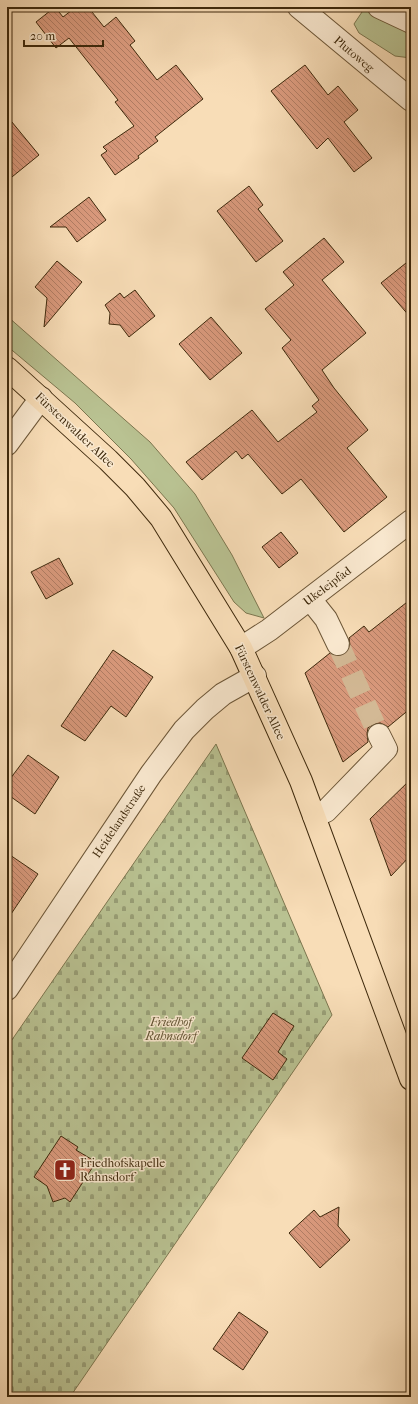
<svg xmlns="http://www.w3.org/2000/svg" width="418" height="1404" font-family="'IM FELL French Canon',serif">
  <defs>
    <pattern id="cemetery-stones" width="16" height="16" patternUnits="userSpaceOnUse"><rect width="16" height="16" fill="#b9c292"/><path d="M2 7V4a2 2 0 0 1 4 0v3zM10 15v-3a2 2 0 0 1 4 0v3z" fill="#989e76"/></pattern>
    <pattern id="building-back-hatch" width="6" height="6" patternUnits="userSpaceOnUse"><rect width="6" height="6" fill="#d9997c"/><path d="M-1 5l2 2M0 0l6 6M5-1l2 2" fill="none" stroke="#b17d64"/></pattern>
  </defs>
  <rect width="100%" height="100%" fill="#f8ddb7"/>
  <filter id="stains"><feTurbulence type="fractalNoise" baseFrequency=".005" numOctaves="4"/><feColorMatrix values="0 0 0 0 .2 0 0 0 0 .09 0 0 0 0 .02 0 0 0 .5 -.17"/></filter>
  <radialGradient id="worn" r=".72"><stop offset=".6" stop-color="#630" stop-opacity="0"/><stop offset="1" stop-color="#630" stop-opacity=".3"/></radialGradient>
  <g fill="#b9c292" stroke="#7c764f">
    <path d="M364,9l8,1 39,21v27l-16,-2 -36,-23 -5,-9z"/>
    <path d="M7,316l143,126 45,52 37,61 32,63 -18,-5 -12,-11 -60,-94 -43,-49 -56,-56 -68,-57z"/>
  </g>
  <path fill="url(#cemetery-stones)" stroke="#7c764f" d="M216,744l116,271 -262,382h-63v-350z"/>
  <g fill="url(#building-back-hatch)" stroke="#3e290c">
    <path d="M55,7l8,10 13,-10h12l16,20 12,-10 19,24 -5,4 27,35 19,-15 27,34 -48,38 3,4 -20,15 1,2 -24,17 -14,-20 6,-4 -4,-4 31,-21 -19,-24 3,-2 -49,-62 -13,10 -20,-26z"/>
    <path d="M305,65l23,30 10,-9 20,24 -14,12 28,36 -18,14 -26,-34 -11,11 -46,-58z"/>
    <path d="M7,116l32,39 -32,26z"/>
    <path d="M249,186l14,19 -5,4 25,32 -27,21 -39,-51z"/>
    <path d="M89,197l17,23 -29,22 -11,-15h-16z"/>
    <path d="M324,238l20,24 -22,18 44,53 -44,37 12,18 34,42 -21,18 40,49 -43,35 -43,-53 -19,15 -34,-40 -6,5 -6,-8 -34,29 -16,-18 66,-52 26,32 39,-30 -5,-6 7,-6 -37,-52 9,-8 -26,-31 29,-24 -11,-13z"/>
    <path d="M411,259v59l-30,-35z"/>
    <path d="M57,261l25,21 -38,45 3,-29 -12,-11z"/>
    <path d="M135,290l20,26 -26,21 -9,-12 -11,-1 1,-11 -5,-8 15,-12 4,5z"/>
    <path d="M211,317l31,36 -32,27 -31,-36z"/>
    <path d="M281,532l17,21 -19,15 -17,-21z"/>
    <path d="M59,558l14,26 -27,15 -15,-27z"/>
    <path d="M411,599v109l-23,19 -8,-4 -7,1 -5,4 -1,6 1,8 -25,20 -38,-89 25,-20 7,3 7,-1 4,-4 2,-6 -1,-7 15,-12 5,6z"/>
    <path d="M113,650l40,27 -27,40 -15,-11 -26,35 -24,-15z"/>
    <path d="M28,755l31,22 -24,37 -28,-20v-11z"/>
    <path d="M411,779v76l-20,21 -21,-57z"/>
    <path d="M7,853l31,21 -31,46z"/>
    <path d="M273,1013l21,13 -16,26 9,7 -14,21 -31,-22z"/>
    <path d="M61,1136l17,11 -2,3 20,12 -26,40 -5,-4 -12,4 -6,-16 -13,-9z"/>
    <path d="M339,1207l-1,19 12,14 -30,28 -31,-35 25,-23 6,7z"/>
    <path d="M239,1312l29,20 -25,38 -30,-21z"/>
  </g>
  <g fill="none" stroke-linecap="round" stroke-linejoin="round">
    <path stroke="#d3b995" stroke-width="22" stroke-dasharray="22 11" stroke-linecap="butt" d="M338,644l41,91"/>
    <g stroke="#6c5637" stroke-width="24">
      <g id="minor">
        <path d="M299,7l112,93"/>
        <path d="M379,7l32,15"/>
        <path d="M7,444l34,-46"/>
        <path d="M310,599l16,20 12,25"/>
        <path d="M241,648l28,-18 142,-109"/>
        <path d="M314,816l12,-5 60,-62 -7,-14"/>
        <path d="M7,989l144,-215 33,-44 21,-21 18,-15 32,-18"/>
      </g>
    </g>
    <g stroke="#3e290c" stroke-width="24">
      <path id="major" d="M7,368l101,92 27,27 26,31 80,130 60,133 110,298"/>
    </g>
    <use href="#minor" stroke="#fae9d0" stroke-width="22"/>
    <use href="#major" stroke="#f8ddb7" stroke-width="22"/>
  </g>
  <defs>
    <g id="church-square" transform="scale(1.15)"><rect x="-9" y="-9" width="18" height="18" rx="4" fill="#8f2418" stroke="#fae9d0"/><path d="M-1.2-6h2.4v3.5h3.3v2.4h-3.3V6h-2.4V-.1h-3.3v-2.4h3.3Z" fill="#fff"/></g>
  </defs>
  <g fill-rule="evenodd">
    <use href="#church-square" x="65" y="1170"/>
  </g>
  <g text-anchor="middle" stroke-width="3" stroke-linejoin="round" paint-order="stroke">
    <g font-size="12" fill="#3e290c" stroke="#fae9d0">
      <text transform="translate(354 54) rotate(40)" y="4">Plutoweg</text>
      <text transform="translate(75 430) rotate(43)" y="4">Fürstenwalder Allee</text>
      <text transform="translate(327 586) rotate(-37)" y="4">Ukeleipfad</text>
      <text transform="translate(260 692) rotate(65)" y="4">Fürstenwalder Allee</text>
      <text transform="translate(119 821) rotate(-56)" y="4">Heidelandstraße</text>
    </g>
    <g font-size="12" font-style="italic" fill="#5d4f2e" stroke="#fae9d0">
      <text x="171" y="1026">Friedhof<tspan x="171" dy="14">Rahnsdorf</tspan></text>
    </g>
    <g font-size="12" fill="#3e290c" stroke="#fae9d0" text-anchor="start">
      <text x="80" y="1167">Friedhofskapelle<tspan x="80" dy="14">Rahnsdorf</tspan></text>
    </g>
  </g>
  <rect width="418" height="1404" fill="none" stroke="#f8ddb7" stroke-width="24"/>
  <rect x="8" y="8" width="402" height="1388" fill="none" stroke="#3e290c" stroke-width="2"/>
  <rect x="12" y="12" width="394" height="1380" fill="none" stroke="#3e290c"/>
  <path d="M24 40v6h79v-6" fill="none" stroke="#3e290c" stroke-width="2"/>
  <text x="30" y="40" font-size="12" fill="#3e290c" stroke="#fae9d0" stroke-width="3" paint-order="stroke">20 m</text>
  <rect width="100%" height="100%" filter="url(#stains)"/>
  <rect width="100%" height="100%" fill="url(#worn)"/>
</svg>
